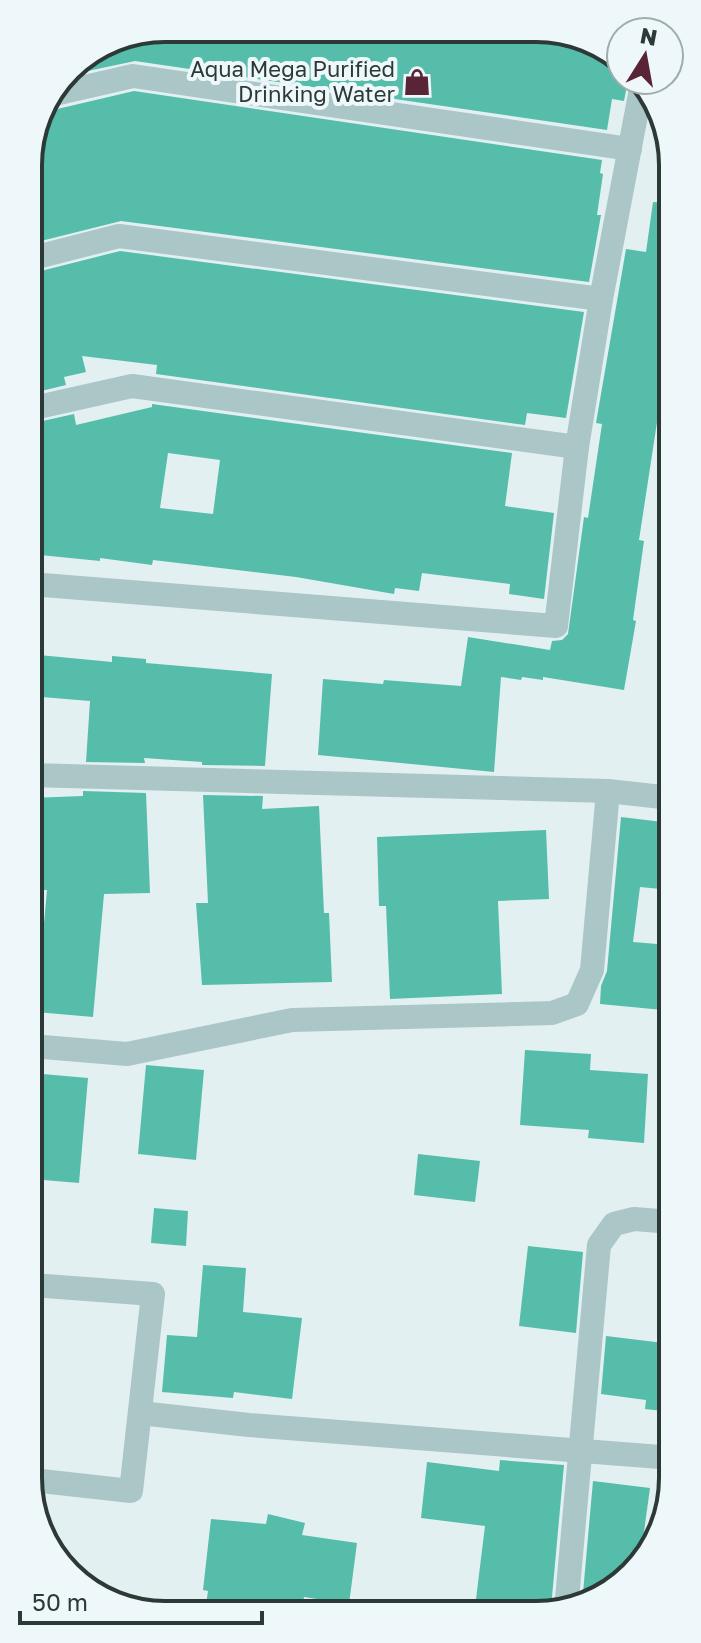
<svg xmlns="http://www.w3.org/2000/svg" width="701" height="1643" font-family="'Golos Text',sans-serif">
  <rect width="100%" height="100%" fill="#e2f0f2"/>
  <g fill="#55bdaa" fill-rule="evenodd">
    <path d="M165,28l398,3 58,31v18h7l-4,21 -12,-2 -5,31 -472,-69 -71,15 10,-14z"/>
    <path d="M134,91l468,69 -2,13 3,1 -6,41h4l-12,67 -468,-61 -92,23 -1,-88 14,-49 11,3z"/>
    <path d="M653,202l16,1v141l-30,196 5,1 -11,79 3,1 -12,69 -81,-13v3l-21,-3 -1,3 -20,-3 -7,95 -176,-17 5,-76 60,5 1,-4 77,6 7,-49 82,13 2,-9 10,-1 6,-6 16,-117 4,1 14,-94 -6,-1 30,-174 20,3z"/>
    <path d="M120,251l464,61 -18,106 -39,-5 -2,12 -369,-51 1,-9 -75,-9 4,16 -22,5 2,8 -37,9v-120z"/>
    <path d="M152,404l360,49 -7,53 49,7 -10,86 -35,-5 1,-10 -88,-11 -3,18 -24,-3 -1,6 -98,-17 -143,-17 -1,5 -52,-7v3l-70,-7 -1,-130 45,-10 2,11 76,-18zM168,453l52,7 -7,54 -53,-6z"/>
    <path d="M39,655l73,7v-6l34,3v4l126,11 -7,92 -63,-1v-3l-58,-4 1,5 -59,-1 4,-61 -60,-5v-36h9z"/>
    <path d="M83,791l63,2 4,100 -46,1 -11,123 -57,-5 11,-122h-16l-1,-92 53,-2z"/>
    <path d="M203,795l60,1 -1,13 57,-3 5,107h5l3,69 -130,3 -6,-82h12z"/>
    <path d="M621,817l50,6v67l-31,-3 -7,55 36,3 -6,65 -63,-6 1,-18 6,-15z"/>
    <path d="M546,830l3,69 -51,2 4,93 -112,5 -4,-93h-7l-2,-69z"/>
    <path d="M525,1050l66,4 -1,16 58,4 -4,69 -56,-5 1,-8 -69,-5z"/>
    <path d="M146,1065l58,5 -8,90 -58,-6z"/>
    <path d="M31,1073l57,5 -9,105 -47,-4z"/>
    <path d="M418,1154l62,7 -5,41 -61,-7z"/>
    <path d="M154,1208l34,3 -2,35 -35,-3z"/>
    <path d="M528,1246l55,6 -7,81 -57,-7z"/>
    <path d="M203,1265l43,3 -3,44 59,6 -10,81 -58,-7 -1,6 -71,-6 5,-57 30,2z"/>
    <path d="M606,1336l66,8v68l-27,-3 1,-9 -45,-6z"/>
    <path d="M500,1460l64,5 -13,143 -75,-9 9,-73 -64,-8 6,-56 72,9z"/>
    <path d="M593,1481l57,7 -11,80 -57,36z"/>
    <path d="M268,1514l37,9 -3,12 55,8 -8,61 -45,-7 -2,15h-97l3,-21 -5,-1 8,-71 55,5z"/>
  </g>
  <g fill="none" stroke-linecap="round" stroke-linejoin="round">
    <g stroke="#abc6c7" stroke-width="24">
      <path d="M50,95l83,-19 497,73"/>
      <path d="M29,259l90,-23 482,63"/>
      <path d="M29,409l103,-23 445,61"/>
      <path d="M30,584l526,42 21,-179 24,-148 41,-215"/>
      <path d="M30,775l578,16 63,7"/>
      <path d="M31,1046l96,8 165,-34 260,-7 25,-9 15,-34 16,-179"/>
      <path d="M32,1285l121,9 -22,197 -99,-11"/>
      <path d="M140,1413l109,12 424,33"/>
      <path d="M566,1610l33,-365 15,-21 20,-5 38,3"/>
    </g>
  </g>
  <defs>
    <g id="shop-bare" transform="scale(2.16)"><path d="M-5-2.5h2.3a2.7 3.5 0 0 1 5.4 0H5L5.5 6h-11ZM-1.5-2.5h3a1.5 2.3 0 0 0-3 0Z" fill="#582436" stroke="#eef8fa" stroke-width="2.5" paint-order="stroke"/></g>
  </defs>
  <g fill-rule="evenodd">
    <use href="#shop-bare" x="417" y="82"/>
  </g>
  <g text-anchor="middle" stroke-width="8" stroke-linejoin="round" paint-order="stroke">
    <g font-size="22" fill="#2c3937" stroke="#eef8fa" text-anchor="end">
      <text x="395" y="77">Aqua Mega Purified<tspan x="395" dy="25">Drinking Water</tspan></text>
    </g>
  </g>
  <path d="M0 0H701V1643H0ZM165 42H536A123 123 0 0 1 659 165V1478A123 123 0 0 1 536 1601H165A123 123 0 0 1 42 1478V165A123 123 0 0 1 165 42Z" fill="#eef8fa" fill-rule="evenodd"/>
  <path fill="none" stroke="#2c3937" stroke-width="4" d="M165 42H536A123 123 0 0 1 659 165V1478A123 123 0 0 1 536 1601H165A123 123 0 0 1 42 1478V165A123 123 0 0 1 165 42Z"/>
  <g transform="translate(645 56) rotate(11)"><circle r="38" fill="#eef8fa" stroke="#a0acac" stroke-width="2"/>
  <path d="M0-6L14 30L0 20L-14 30Z" fill="#582436"/>
  <text y="-12" font-size="22" font-weight="bold" text-anchor="middle" fill="#2c3937">N</text>
  </g>
  <path d="M20 1611v12h242v-12" fill="none" stroke="#2c3937" stroke-width="4"/>
  <text x="32" y="1611" font-size="24" fill="#2c3937" stroke="#eef8fa" stroke-width="6" paint-order="stroke">50 m</text>
</svg>
